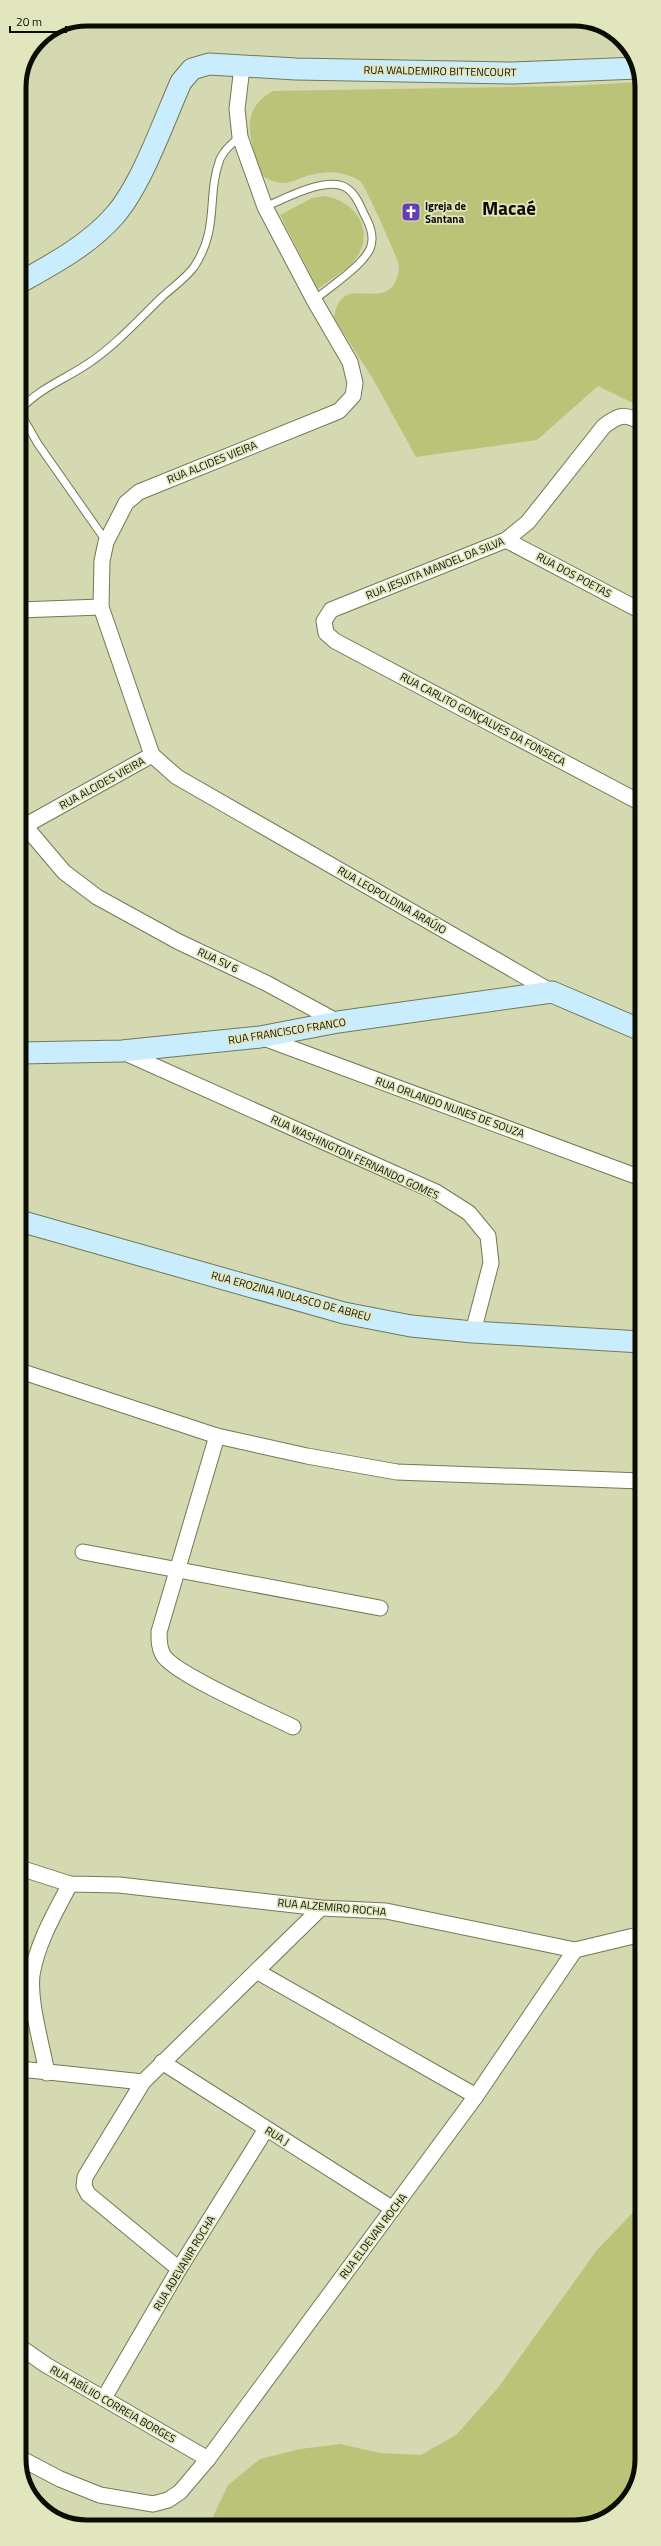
<svg xmlns="http://www.w3.org/2000/svg" width="661" height="2546" font-family="'Titillium Web',sans-serif">
  <rect width="100%" height="100%" fill="#d4d9b1"/>
  <g fill="#bbc379">
    <path d="M641,82v325l-43,-21 -61,54 -121,17 -43,-78 -39,-61c7,-44 40,-11 59,-32 4,-6 6,-13 6,-20 -1,-8 -35,-83 -39,-85 -20,-12 -39,-10 -59,-3 -5,2 -12,5 -17,5 -9,0 -16,-4 -23,-8 -9,-33 -25,-63 12,-84l296,-5z"/>
    <path d="M325,196c33,6 52,38 28,66 -9,10 -24,18 -35,27l-38,-74 32,-17z"/>
    <path d="M642,2203v256l-14,42 -40,25 -380,1 20,-42 32,-26 40,-10 40,-5 40,9 41,2 35,-20 41,-46 100,-139z"/>
  </g>
  <g fill="none" stroke-linecap="round" stroke-linejoin="round">
    <g stroke="#747854" stroke-width="9">
      <g id="lane">
        <path d="M265,207c19,-8 64,-33 83,-18 8,6 12,16 16,25 6,11 11,23 6,35 -8,17 -41,39 -56,51"/>
        <path d="M19,411c20,-23 45,-31 70,-48 27,-18 50,-44 74,-67 10,-9 23,-18 31,-29 26,-39 12,-70 26,-108 4,-9 12,-16 20,-22"/>
        <path d="M19,411l19,33 68,97"/>
      </g>
    </g>
    <g stroke="#747854" stroke-width="17">
      <g id="street">
        <path d="M641,422c-17,-9 -22,-7 -37,4l-76,96 -22,18 -175,70 -7,11 2,12 9,8 306,162"/>
        <path d="M506,540l135,71"/>
        <path d="M19,610l82,-3"/>
        <path d="M152,755l25,22 375,215"/>
        <path d="M25,826l39,46 33,25 82,45 87,41 72,39"/>
        <path d="M19,829l133,-74 -51,-148 1,-46 4,-19 20,-39 13,-11 200,-81 14,-15 2,-13 -5,-21 -36,-62 -49,-93 -25,-70 -3,-28 5,-42"/>
        <path d="M261,1037l380,141"/>
        <path d="M123,1052l313,140 33,21 19,23 3,27 -18,69"/>
        <path d="M20,1371l197,65 90,20 90,16 244,9"/>
        <path d="M217,1436l-58,196c0,9 0,16 4,23 11,19 106,60 130,72"/>
        <path d="M83,1552l297,56"/>
        <path d="M20,1868l50,16 49,1 202,23 65,3 189,39 67,-16"/>
        <path d="M258,1972l218,124"/>
        <path d="M162,2062l231,147"/>
        <path d="M20,2069l123,13"/>
        <path d="M47,2073c-5,-28 -18,-70 -15,-98 5,-32 23,-62 38,-91"/>
        <path d="M179,2269l-91,-75 -4,-8 1,-9 58,-95 178,-174"/>
        <path d="M20,2347l26,18 162,94"/>
        <path d="M104,2398l75,-129 87,-140"/>
        <path d="M20,2458l40,21 40,16 53,9 15,-4 12,-8 28,-33 268,-363 99,-146"/>
      </g>
    </g>
    <g stroke="#747854" stroke-width="23">
      <g id="secondary">
        <path d="M19,283c34,-19 70,-38 96,-68 27,-31 49,-95 66,-133l11,-13 17,-5 87,5 217,4 125,-5"/>
        <path d="M20,1053l102,-2 138,-14 78,-15 214,-30 89,38"/>
        <path d="M20,1221l324,92 67,13 62,6 168,10"/>
      </g>
    </g>
    <use href="#lane" stroke="#fff" stroke-width="7"/>
    <use href="#street" stroke="#fff" stroke-width="15"/>
    <use href="#secondary" stroke="#caedfe" stroke-width="21"/>
  </g>
  <defs>
    <g id="church-square" transform="scale(1)"><rect x="-9" y="-9" width="18" height="18" rx="4" fill="#653db5" stroke="#e1e6be"/><path d="M-1.2-6h2.4v3.5h3.3v2.4h-3.3V6h-2.4V-.1h-3.3v-2.4h3.3Z" fill="#fff"/></g>
  </defs>
  <g fill-rule="evenodd">
    <use href="#church-square" x="411" y="212"/>
  </g>
  <g text-anchor="middle" stroke-width="3.5" stroke-linejoin="round" paint-order="stroke">
    <g font-size="11" fill="#0c0d02" stroke="#e1e6be">
      <text transform="translate(440 71) rotate(1)" y="4">RUA WALDEMIRO BITTENCOURT</text>
      <text transform="translate(212 462) rotate(-22)" y="4">RUA ALCIDES VIEIRA</text>
      <text transform="translate(435 568) rotate(-22)" y="4">RUA JESUITA MANOEL DA SILVA</text>
      <text transform="translate(574 575) rotate(28)" y="4">RUA DOS POETAS</text>
      <text transform="translate(483 719) rotate(28)" y="4">RUA CARLITO GONÇALVES DA FONSECA</text>
      <text transform="translate(102 783) rotate(-29)" y="4">RUA ALCIDES VIEIRA</text>
      <text transform="translate(392 900) rotate(30)" y="4">RUA LEOPOLDINA ARAÚJO</text>
      <text transform="translate(218 960) rotate(25)" y="4">RUA SV 6</text>
      <text transform="translate(287 1031) rotate(-9)" y="4">RUA FRANCISCO FRANCO</text>
      <text transform="translate(450 1107) rotate(20)" y="4">RUA ORLANDO NUNES DE SOUZA</text>
      <text transform="translate(355 1157) rotate(25)" y="4">RUA WASHINGTON FERNANDO GOMES</text>
      <text transform="translate(291 1296) rotate(15)" y="4">RUA EROZINA NOLASCO DE ABREU</text>
      <text transform="translate(332 1907) rotate(5)" y="4">RUA ALZEMIRO ROCHA</text>
      <text transform="translate(277 2136) rotate(32)" y="4">RUA J</text>
      <text transform="translate(373 2236) rotate(-53)" y="4">RUA ELDEVAN ROCHA</text>
      <text transform="translate(184 2263) rotate(-59)" y="4">RUA ADEVANIR ROCHA</text>
      <text transform="translate(113 2404) rotate(30)" y="4">RUA ABÍLIIO CORREIA BORGES</text>
    </g>
    <g font-size="11" font-weight="bold" fill="#0c0d02" stroke="#e1e6be" text-anchor="start">
      <text x="425" y="210">Igreja de<tspan x="425" dy="13">Santana</tspan></text>
    </g>
    <g font-size="19" font-weight="bold" fill="#0c0d02" stroke="#e1e6be">
      <text x="509" y="215">Macaé</text>
    </g>
  </g>
  <path d="M0 0H661V2546H0ZM87 26H574A61 61 0 0 1 635 87V2459A61 61 0 0 1 574 2520H87A61 61 0 0 1 26 2459V87A61 61 0 0 1 87 26Z" fill="#e1e6be" fill-rule="evenodd"/>
  <path fill="none" stroke="#0c0d02" stroke-width="5" d="M87 26H574A61 61 0 0 1 635 87V2459A61 61 0 0 1 574 2520H87A61 61 0 0 1 26 2459V87A61 61 0 0 1 87 26Z"/>
  <path d="M10 26v6h56v-6" fill="none" stroke="#0c0d02" stroke-width="2"/>
  <text x="16" y="26" font-size="12" fill="#0c0d02" stroke="#e1e6be" stroke-width="3" paint-order="stroke">20 m</text>
</svg>
